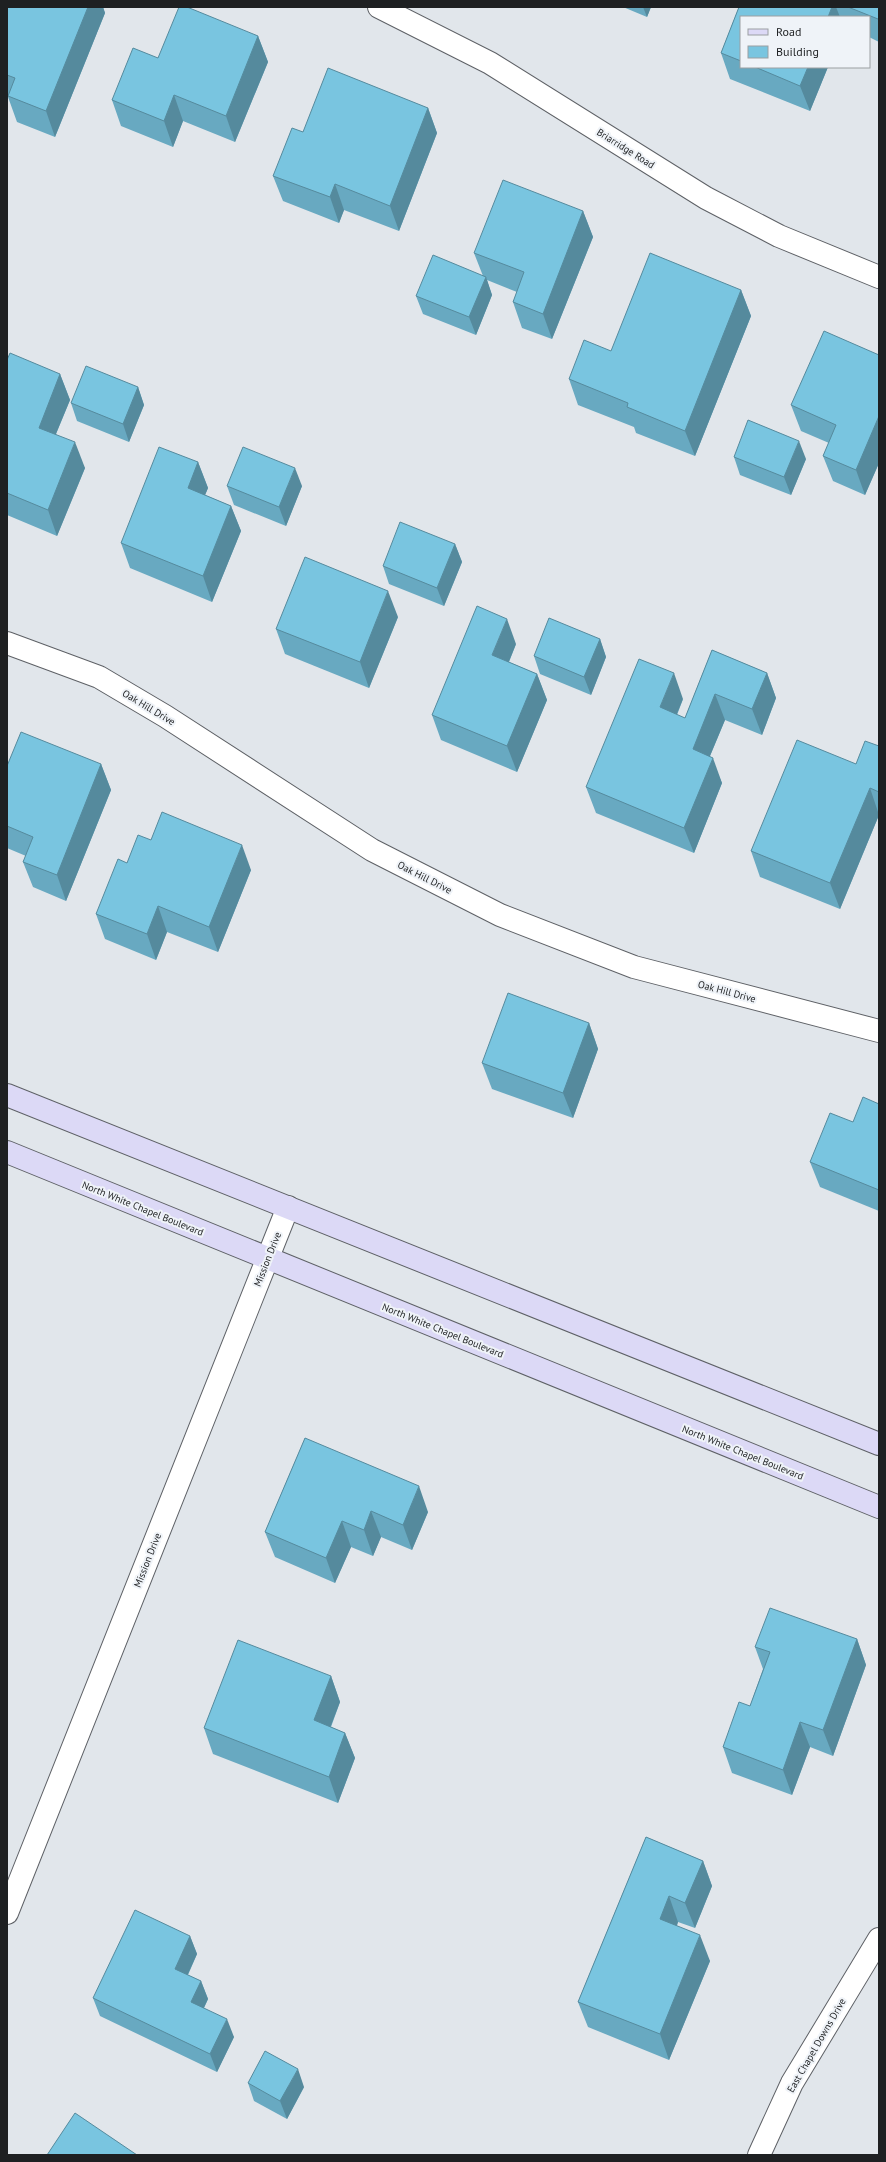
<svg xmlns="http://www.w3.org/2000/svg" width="886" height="2162" font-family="'PT Sans',sans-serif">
  <rect width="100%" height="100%" fill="#e1e6eb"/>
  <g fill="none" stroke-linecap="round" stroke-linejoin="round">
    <g stroke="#5e6166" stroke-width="24">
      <g id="minor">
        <path d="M379,7l111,56 216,135 73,38 100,41"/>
        <path d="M7,643l92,34 66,39 207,134 128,65 134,52 245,64"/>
        <path d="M7,1913l281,-706"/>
        <path d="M759,2155l33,-72 87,-144"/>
      </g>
    </g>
    <g stroke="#5e6166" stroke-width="24">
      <g id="secondary">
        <path d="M7,1095l872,349"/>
        <path d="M7,1152l872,355"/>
      </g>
    </g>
    <use href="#minor" stroke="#fff" stroke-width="22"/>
    <use href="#secondary" stroke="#dcd9f6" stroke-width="22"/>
  </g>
  <g fill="#68a9c1">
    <path d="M7,7h96l2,6 -50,124 -38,-15 -9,-25h-1z"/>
    <path d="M623,7h28l-4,10z"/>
    <path d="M739,7h140v35l-10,-5v-20h-128v50h87l-18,44 -80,-32 -9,-26z"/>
    <path d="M258,36l10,26 -33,80 -52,-21 -10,26 -52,-21 -9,-26 46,-42z"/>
    <path d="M428,108l9,25 -38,98 -55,-21 -5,13 -56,-22 -10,-25 30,-44z"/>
    <path d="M583,211l10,26 -41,102 -30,-11 -9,-26 4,-10 -30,-12 5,15 -16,40 -53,-21 -7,-18 67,-20 -9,-23z"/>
    <path d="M741,290l10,26 -56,140 -59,-23 -2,-6 -56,-22 -9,-26z"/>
    <path d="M879,355v108l-14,32 -32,-14 -10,-25 6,-13 -28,-12 -10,-26z"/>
    <path d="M7,360l53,14 10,26 -14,34 29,34 -28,68 -50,-21z"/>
    <path d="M138,387l6,18 -15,37 -52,-21 -6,-18z"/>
    <path d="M734,457l72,2 -15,36 -51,-20z"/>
    <path d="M198,462l10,26 -3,7 26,11 10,25 -29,71 -82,-34 -9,-25z"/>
    <path d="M227,486h75l-16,40 -52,-21z"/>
    <path d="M455,544l7,18 -18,44 -55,-22 -6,-18z"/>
    <path d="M398,617l-29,71 -84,-34 -9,-25z"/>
    <path d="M600,639l6,18 -15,38 -51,-21 -6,-18z"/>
    <path d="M516,644l-7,18 28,12 10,26 -30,72 -76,-32 -9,-25z"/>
    <path d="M712,650l55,23 9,25 -14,37 -37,-15 -15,36 12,27 -28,70 -98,-40 -10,-26 97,-88 -6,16 8,3z"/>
    <path d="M879,746v69l-39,94 -80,-32 -9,-26 105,-87z"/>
    <path d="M101,764l10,26 -45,111 -33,-14 -10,-25 3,-6 -19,-8v-82z"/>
    <path d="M151,840l100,30 -33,82 -51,-20 -11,28 -51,-21 -9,-25 31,-51z"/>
    <path d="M589,1023l9,26 -25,69 -81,-29 -10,-26z"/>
    <path d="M879,1104v107l-59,-24 -10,-25 43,-40z"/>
    <path d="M305,1438l123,74 -16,38 -31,-13 -8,19 -22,-9 -16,36 -60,-26 -10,-25z"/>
    <path d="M857,1639l9,26 -33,91 -23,-9 -18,48 -60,-22 -9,-26 27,-41 13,-37 -8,-22z"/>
    <path d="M331,1676l9,26 -9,25 14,6 10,25 -17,45 -125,-49 -9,-26z"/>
    <path d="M646,1837l57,24 9,25 -17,42 -17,-6 -1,4 33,35 -41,99 -81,-33 -10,-25z"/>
    <path d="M190,1936l7,18 -9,21 13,6 7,18 -4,9 30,29 -17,35 -117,-56 -7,-18z"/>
    <path d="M248,2083l56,4 -17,32 -33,-18z"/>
  </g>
  <g fill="#558a9d">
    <path d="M88,7h15l2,6 -50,124 -9,-26z"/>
    <path d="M643,7h8l-4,10z"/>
    <path d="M832,7h4l4,10h-12z"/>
    <path d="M258,36l10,26 -33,80 -9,-26z"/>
    <path d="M808,67h20l-18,44 -10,-25z"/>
    <path d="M174,95l9,26 -10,26 -9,-26z"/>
    <path d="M428,108l9,25 -38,98 -9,-25z"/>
    <path d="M335,184l9,26 -5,13 -9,-26z"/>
    <path d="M583,211l10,26 -41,102 -9,-25z"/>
    <path d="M486,277l6,18 -16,40 -7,-18z"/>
    <path d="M741,290l10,26 -56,140 -10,-25z"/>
    <path d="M60,374l10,26 -22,53 -9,-25z"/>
    <path d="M138,387l6,18 -15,37 -6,-18z"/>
    <path d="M879,416v47l-14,32 -9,-25z"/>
    <path d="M799,441l7,18 -15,36 -7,-18z"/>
    <path d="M75,442l10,26 -28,68 -9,-26z"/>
    <path d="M198,462l10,26 -11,26 -9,-26z"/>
    <path d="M295,468l7,18 -16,40 -7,-19z"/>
    <path d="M231,506l10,25 -29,71 -9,-26z"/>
    <path d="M455,544l7,18 -18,44 -7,-18z"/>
    <path d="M388,591l10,26 -29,71 -9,-26z"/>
    <path d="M507,619l9,25 -15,37 -9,-26z"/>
    <path d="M600,639l6,18 -15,38 -7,-18z"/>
    <path d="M674,673l9,26 -14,34 -9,-26z"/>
    <path d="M767,673l9,25 -14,37 -10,-26z"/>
    <path d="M537,674l10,26 -30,72 -10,-26z"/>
    <path d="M715,694l10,26 -23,55 -9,-26z"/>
    <path d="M713,758l9,25 -28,70 -10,-25z"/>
    <path d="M101,764l10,26 -45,111 -9,-26z"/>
    <path d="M870,788l9,27 -39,94 -10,-26z"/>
    <path d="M242,845l9,25 -33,82 -9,-25z"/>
    <path d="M158,906l9,26 -11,28 -9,-26z"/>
    <path d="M589,1023l9,26 -25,69 -10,-25z"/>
    <path d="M419,1486l9,26 -16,38 -9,-25z"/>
    <path d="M371,1511l10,26 -8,19 -9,-26z"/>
    <path d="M342,1521l9,26 -16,36 -9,-25z"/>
    <path d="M857,1639l9,26 -33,91 -10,-26z"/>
    <path d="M331,1676l9,26 -17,44 -9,-26z"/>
    <path d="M800,1722l10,25 -18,48 -9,-25z"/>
    <path d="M345,1733l10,25 -17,45 -9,-26z"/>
    <path d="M703,1861l9,25 -17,42 -10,-25z"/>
    <path d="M669,1896l9,26 -9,22 -9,-25z"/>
    <path d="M700,1935l10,26 -41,99 -9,-26z"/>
    <path d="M190,1936l7,18 -15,33 -7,-18z"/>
    <path d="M201,1981l7,18 -10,21 -7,-18z"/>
    <path d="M227,2019l7,18 -17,35 -7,-18z"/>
    <path d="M298,2069l6,18 -17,32 -7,-18z"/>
  </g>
  <g fill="#79c5e0" stroke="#558a9d">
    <path d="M7,7h81l-42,104 -38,-15 7,-18 -8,-3z"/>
    <path d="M179,7h8l71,29 -32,80 -52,-21 -10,26 -52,-21 21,-52 25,10z"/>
    <path d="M739,7h93l-4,10h-87v44l-20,-8z"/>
    <path d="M848,7h31v11l-1,1z"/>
    <path d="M755,67h53l-8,19z"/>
    <path d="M328,68l100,40 -38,98 -55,-22 -5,13 -57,-21 19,-48 11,4z"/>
    <path d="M503,180l80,31 -40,103 -30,-12 11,-30 -50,-19z"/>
    <path d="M650,253l91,37 -56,141 -58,-24 1,-4 -59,-24 15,-39 27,11z"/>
    <path d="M433,255l53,22 -17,40 -53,-21z"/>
    <path d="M824,331l55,24v61l-23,54 -33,-14 13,-31 -45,-20z"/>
    <path d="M10,353l50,21 -21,54 36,14 -27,68 -41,-17v-133z"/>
    <path d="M86,366l52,21 -15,37 -52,-21z"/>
    <path d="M748,420l51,21 -15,36 -50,-20z"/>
    <path d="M159,447l39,15 -10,26 43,18 -28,70 -82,-33z"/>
    <path d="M243,447l52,21 -16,39 -52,-21z"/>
    <path d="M400,522l55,22 -18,44 -54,-22z"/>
    <path d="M305,557l83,34 -28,71 -84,-33z"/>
    <path d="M477,606l30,13 -15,36 45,19 -30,72 -75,-31z"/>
    <path d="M549,618l51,21 -16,38 -50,-21z"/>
    <path d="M712,650l55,23 -15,36 -37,-15 -22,55 20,9 -29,70 -98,-41 53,-128 35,14 -14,34 25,11z"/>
    <path d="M21,732l80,32 -44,111 -34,-13 10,-25 -26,-11v-60z"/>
    <path d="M797,740l59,24 9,-23 14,5v46l-9,-4 -40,95 -79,-32z"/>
    <path d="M162,812l80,33 -33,82 -51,-21 -11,28 -51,-20 22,-55 9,4 11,-28 13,5z"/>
    <path d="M508,993l81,30 -26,70 -81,-30z"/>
    <path d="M863,1097l16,7v86l-69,-28 20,-49 23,9z"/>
    <path d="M305,1438l114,48 -16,39 -32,-14 -7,19 -22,-9 -16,37 -61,-26z"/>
    <path d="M770,1608l87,31 -34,91 -23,-8 -17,48 -60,-23 16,-45 11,4 20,-54 -15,-5z"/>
    <path d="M238,1640l93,36 -17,44 31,13 -16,44 -125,-49z"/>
    <path d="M646,1837l57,24 -18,42 -16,-7 -9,23 40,16 -40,99 -82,-32z"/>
    <path d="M135,1910l55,26 -15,33 26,12 -10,21 36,17 -17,35 -117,-56z"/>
    <path d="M265,2051l33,18 -18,32 -32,-18z"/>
    <path d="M75,2113l62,42h-90z"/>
  </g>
  <g text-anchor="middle" stroke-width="4" stroke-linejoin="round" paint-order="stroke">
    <g font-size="10" fill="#1e2022" stroke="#eff3f8">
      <text transform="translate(626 148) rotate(32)" y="4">Briarridge Road</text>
      <text transform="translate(149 707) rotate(31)" y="4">Oak Hill Drive</text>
      <text transform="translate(425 877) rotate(27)" y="4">Oak Hill Drive</text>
      <text transform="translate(727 991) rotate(15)" y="4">Oak Hill Drive</text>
      <text transform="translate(143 1208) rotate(22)" y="4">North White Chapel Boulevard</text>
      <text transform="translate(267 1259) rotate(-68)" y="4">Mission Drive</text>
      <text transform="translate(443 1330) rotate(22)" y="4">North White Chapel Boulevard</text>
      <text transform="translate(743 1452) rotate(22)" y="4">North White Chapel Boulevard</text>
      <text transform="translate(147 1560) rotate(-68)" y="4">Mission Drive</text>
      <text transform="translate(816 2045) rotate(-60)" y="4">East Chapel Downs Drive</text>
    </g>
  </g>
  <rect width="886" height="2162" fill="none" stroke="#1e2022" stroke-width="16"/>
  <rect x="740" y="16" width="130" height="52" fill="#eff3f8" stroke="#9b9fa2"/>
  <rect x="748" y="29" width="20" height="6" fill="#dcd9f6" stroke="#9b9fa2"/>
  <text x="776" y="36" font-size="12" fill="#1e2022">Road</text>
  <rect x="748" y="46" width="20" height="12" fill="#79c5e0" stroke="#9b9fa2"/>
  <text x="776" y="56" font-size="12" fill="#1e2022">Building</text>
</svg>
